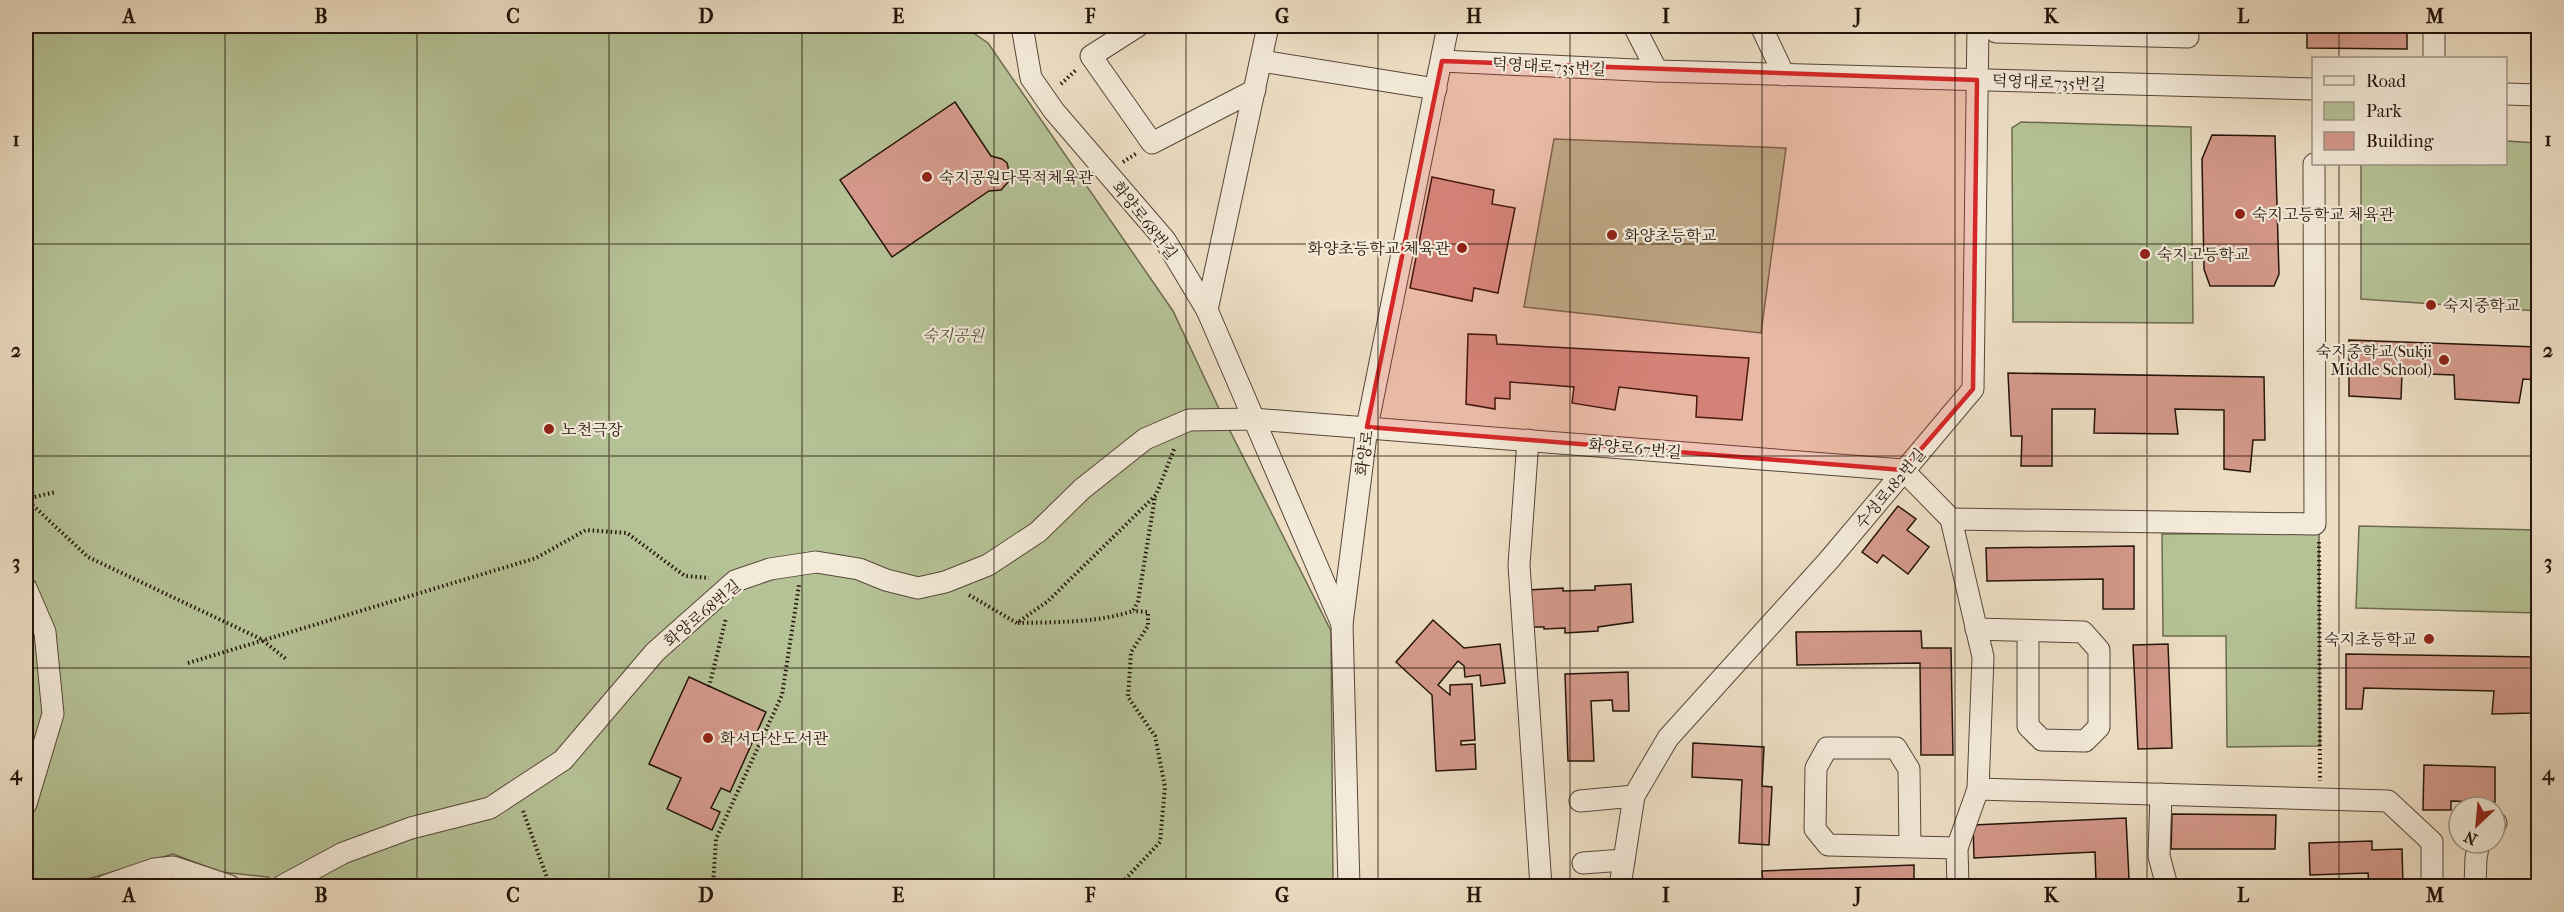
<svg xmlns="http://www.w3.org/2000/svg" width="2564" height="912" font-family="'IM FELL French Canon','Noto Serif KR',serif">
  <rect width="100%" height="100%" fill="#eddec4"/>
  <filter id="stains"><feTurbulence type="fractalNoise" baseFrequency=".00333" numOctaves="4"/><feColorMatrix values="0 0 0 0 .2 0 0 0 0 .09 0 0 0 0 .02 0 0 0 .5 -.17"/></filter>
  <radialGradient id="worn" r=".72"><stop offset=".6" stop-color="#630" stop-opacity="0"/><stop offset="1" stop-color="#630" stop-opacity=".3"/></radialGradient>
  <g fill="#b5c296" stroke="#6c6b50" stroke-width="1.5">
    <path d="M26,26h937l25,17 185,268 49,104 109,216 2,255h-1054l-11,-9 -47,-5 -48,-18 -85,25 -14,7h-48z"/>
    <path d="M2021,122l170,5 2,196 -180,-1 -1,-194z"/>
    <path d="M1554,139l232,9 -25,185 -237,-26z"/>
    <path d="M2506,141l32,2v168l-177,-12v-135h145z"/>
    <path d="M2359,526l179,4v83l-182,-5z"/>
    <path d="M2319,533l1,213 -93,1 -1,-111h-63l-1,-102z"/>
  </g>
  <g fill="#d4998b" stroke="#24140a" stroke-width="1.5">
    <path d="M2307,26h100v23l-100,-1z"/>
    <path d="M955,102l36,54 11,3 5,4 3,12 -1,6 -8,9 -12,1 -97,66 -52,-77z"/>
    <path d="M2212,135l63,1 4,138 -5,12h-64l-6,-17 -2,-110z"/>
    <path d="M1432,177l62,13 -2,14 23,4 -17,85 -24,-5 -2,13 -62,-13z"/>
    <path d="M1468,334l28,1 1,9 252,14 -7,62 -46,-3 1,-21 -78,-9 -4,23 -43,-7 2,-16 -64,-5v17l-15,-1v11l-29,-5z"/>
    <path d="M2349,340l189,7v33l-15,-1 -4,24 -64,-4 -1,-24 -52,-2 -1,26 -52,-3z"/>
    <path d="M2008,373l256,4 1,63h-12l-3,32 -26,-3v-59l-49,-1 3,25 -84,-1 1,-24h-43v57h-31l1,-30h-11z"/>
    <path d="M1898,506l18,13 -9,11 22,17 -21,27 -25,-19 -6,8 -15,-11z"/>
    <path d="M2134,546v63h-31v-30l-116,2 -1,-33z"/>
    <path d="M1631,584l2,38 -35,5v4l-33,2v-5l-21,1v-2h-14l-2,-37 35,-2v3l32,-1v-4z"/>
    <path d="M1433,620l31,28 36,-4 5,39 -24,3 -1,-11 -15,2 -1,-11 -6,-5 -20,24 12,10v-10l22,-1 3,56 -14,1v4l14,-1 1,25 -40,2 -4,-76 -36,-33z"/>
    <path d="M1921,631l1,17h29l2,107h-32l-1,-92 -123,2 -1,-33z"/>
    <path d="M2168,644l4,104 -34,1 -5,-104z"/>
    <path d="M2346,654l192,3v33h-7v23l-39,1 2,-23 -130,-3 -2,21h-16z"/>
    <path d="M1628,672l1,39h-16l-1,-11 -21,1 3,60h-26l-3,-87z"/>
    <path d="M689,677l77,35 -36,80 -9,-4 -10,20 9,4 -8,18 -45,-21 14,-31 -32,-14z"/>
    <path d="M1693,743l71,4 -2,39 10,1 -3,58 -30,-2 3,-63 -50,-3z"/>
    <path d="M2424,765l71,2v35l-44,-1v9h-28z"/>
    <path d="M2172,814l104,1 -1,34h-104z"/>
    <path d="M2126,818l3,61 -33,2 -1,-29 -121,6 -1,-33z"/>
    <path d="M2372,841v9l30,-1 1,37h-34l-1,-13 -58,2 -1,-32z"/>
    <path d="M1914,865v21h-151l-1,-15z"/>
  </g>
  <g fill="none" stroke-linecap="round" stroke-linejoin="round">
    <g stroke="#564638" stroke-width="23">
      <g id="minor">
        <path d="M1022,26l9,52 23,33 111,129 42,70 135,314"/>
        <path d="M1138,26l-47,30 61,87 103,-53"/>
        <path d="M1634,26l23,45"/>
        <path d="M1761,26l23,49"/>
        <path d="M1997,26l-1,6 192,5"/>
        <path d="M2434,58v-32"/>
        <path d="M1261,61l175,28"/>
        <path d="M1442,61l215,10 657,18"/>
        <path d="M2506,94l32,1"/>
        <path d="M1207,310l61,-284"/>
        <path d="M1528,440l-9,125 22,321"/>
        <path d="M1951,519l364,5 -1,-360"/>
        <path d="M26,588l19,44 8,82 -27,90"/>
        <path d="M1976,629l107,3 16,18v77l-14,14 -43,-1 -14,-14v-95"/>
        <path d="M1978,789l410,12 44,41v44"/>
        <path d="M2161,794l-2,62 8,30"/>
        <path d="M1580,801l54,-5"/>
        <path d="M2495,823h1"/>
        <path d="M1910,847l-1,-78 -13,-21h-69l-11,20 -1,61 13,16 129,3"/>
        <path d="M1583,863l41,-3"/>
        <path d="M105,886l49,-17 19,-2 57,19"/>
        <path d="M282,886l61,-33 68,-25 79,-20 73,-48 92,-108 80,-71 35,-12 46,-7 43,7 27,11 32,8 27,-6 43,-17 50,-33 44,-43 63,-50 44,-19 64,-1 650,51 48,49 32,138 -5,132 -21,59 1,38"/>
        <path d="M1349,886l-7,-262 25,-197 81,-401"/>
        <path d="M1620,886l14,-90 34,-58 161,-178 144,-171 5,-363"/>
        <path d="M2475,886l1,-28 3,-15"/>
      </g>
    </g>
    <g stroke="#24140a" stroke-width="4" stroke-dasharray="1.5 3" stroke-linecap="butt">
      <path d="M1061,84l16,-15"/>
      <path d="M1123,162l14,-9"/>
      <path d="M26,499l62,58 173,82 25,20"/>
      <path d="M26,499l30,-7"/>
      <path d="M2319,542l1,239"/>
      <path d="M969,595l48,28 31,-22 108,-106 19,-48"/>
      <path d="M1018,623c39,-1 78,0 115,-12l5,-10 17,-104"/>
      <path d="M188,663l348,-105 50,-28 41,3 58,43 24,2"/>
      <path d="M709,687l17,-69"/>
      <path d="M523,811l27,75"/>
      <path d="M713,886l3,-47 66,-144 17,-110"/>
      <path d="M1119,886l41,-44 5,-55 -10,-51 -27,-39 3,-45 17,-26v-14l-15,-1"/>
    </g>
    <use href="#minor" stroke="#f3ead9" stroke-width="21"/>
  </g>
  <path fill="#d62828" fill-opacity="0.2" stroke="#d62828" stroke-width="4.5" stroke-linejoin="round" d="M1442,61l535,19 -4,309 -70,81 -536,-43z"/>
  <path fill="none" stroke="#24140a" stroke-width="1.5" stroke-opacity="0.55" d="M225,26v860M417,26v860M609,26v860M802,26v860M994,26v860M1186,26v860M1378,26v860M1570,26v860M1762,26v860M1955,26v860M2147,26v860M2339,26v32M2339,164v722M26,244h2512M26,456h2512M26,668h2512"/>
  <g fill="#8f2418" stroke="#f3ead9" stroke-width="2">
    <circle cx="927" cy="177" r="6"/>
    <circle cx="2240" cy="214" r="6"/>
    <circle cx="1612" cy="235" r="6"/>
    <circle cx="1462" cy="248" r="6"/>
    <circle cx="2145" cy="254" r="6"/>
    <circle cx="2431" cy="305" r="6"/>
    <circle cx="2444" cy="360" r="6"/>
    <circle cx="549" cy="429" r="6"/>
    <circle cx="2429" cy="639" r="6"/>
    <circle cx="708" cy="738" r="6"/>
  </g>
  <g text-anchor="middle" stroke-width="4.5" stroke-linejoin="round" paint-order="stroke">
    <g font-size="16" fill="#24140a" stroke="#f3ead9">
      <text transform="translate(1549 66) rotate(3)" y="6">덕영대로735번길</text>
      <text transform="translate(2049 82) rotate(2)" y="6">덕영대로735번길</text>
      <text transform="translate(1145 220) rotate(52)" y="6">화양로68번길</text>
      <text transform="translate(1635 448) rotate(5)" y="6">화양로67번길</text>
      <text transform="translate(1364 453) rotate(-82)" y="6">화양로</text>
      <text transform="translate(1890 488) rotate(-50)" y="6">수성로182번길</text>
      <text transform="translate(702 613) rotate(-40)" y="6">화양로68번길</text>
    </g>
    <g font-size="16" fill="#24140a" stroke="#f3ead9" text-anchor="start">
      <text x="939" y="183">숙지공원다목적체육관</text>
      <text x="2252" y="220">숙지고등학교 체육관</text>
      <text x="1624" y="241">화양초등학교</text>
      <text x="1450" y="254" text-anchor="end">화양초등학교 체육관</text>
      <text x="2157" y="260">숙지고등학교</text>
      <text x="2443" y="311">숙지중학교</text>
      <text x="2432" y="357" text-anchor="end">숙지중학교(Sukji<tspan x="2432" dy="18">Middle School)</tspan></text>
      <text x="561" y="435">노천극장</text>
      <text x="2417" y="645" text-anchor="end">숙지초등학교</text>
      <text x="720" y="744">화서다산도서관</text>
    </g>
    <g font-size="16" font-style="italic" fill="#57513b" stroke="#f3ead9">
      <text x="953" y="341">숙지공원</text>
    </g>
  </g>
  <rect width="2564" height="912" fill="none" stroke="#eddec4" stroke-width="66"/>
  <rect x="2312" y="57" width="195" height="108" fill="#f3ead9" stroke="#a09486" stroke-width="1.5"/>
  <rect x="2324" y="76" width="30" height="9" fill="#f3ead9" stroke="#a09486" stroke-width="1.5"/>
  <text x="2366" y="87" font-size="18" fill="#24140a">Road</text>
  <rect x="2324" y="102" width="30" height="18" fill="#b5c296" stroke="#a09486" stroke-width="1.5"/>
  <text x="2366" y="117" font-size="18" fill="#24140a">Park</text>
  <rect x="2324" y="132" width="30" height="18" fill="#d4998b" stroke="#a09486" stroke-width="1.5"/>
  <text x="2366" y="147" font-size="18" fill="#24140a">Building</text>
  <g transform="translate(2477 825) rotate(206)"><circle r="28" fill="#f3ead9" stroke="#a09486" stroke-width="1.5"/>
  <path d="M0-4.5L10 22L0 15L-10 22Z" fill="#8f2418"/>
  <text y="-9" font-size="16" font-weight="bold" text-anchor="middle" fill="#24140a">N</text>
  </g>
  <rect x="33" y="33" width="2498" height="846" fill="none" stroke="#24140a" stroke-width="2"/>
  <g font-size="20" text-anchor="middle" font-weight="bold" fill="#24140a">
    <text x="129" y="23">A</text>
    <text x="321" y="23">B</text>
    <text x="513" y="23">C</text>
    <text x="706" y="23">D</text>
    <text x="898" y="23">E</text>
    <text x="1090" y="23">F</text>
    <text x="1282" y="23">G</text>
    <text x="1474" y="23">H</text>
    <text x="1666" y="23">I</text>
    <text x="1858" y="23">J</text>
    <text x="2051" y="23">K</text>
    <text x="2243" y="23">L</text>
    <text x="2435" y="23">M</text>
    <text x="16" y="146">1</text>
    <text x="2548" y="146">1</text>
    <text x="16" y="357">2</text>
    <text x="2548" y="357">2</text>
    <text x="16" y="569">3</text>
    <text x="2548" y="569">3</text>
    <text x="16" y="780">4</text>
    <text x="2548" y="780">4</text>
    <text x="129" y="902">A</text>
    <text x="321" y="902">B</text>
    <text x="513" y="902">C</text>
    <text x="706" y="902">D</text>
    <text x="898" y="902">E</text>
    <text x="1090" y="902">F</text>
    <text x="1282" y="902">G</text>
    <text x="1474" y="902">H</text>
    <text x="1666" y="902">I</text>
    <text x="1858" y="902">J</text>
    <text x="2051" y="902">K</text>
    <text x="2243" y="902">L</text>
    <text x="2435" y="902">M</text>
  </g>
  <rect width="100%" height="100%" filter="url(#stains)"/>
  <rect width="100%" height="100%" fill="url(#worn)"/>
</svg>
